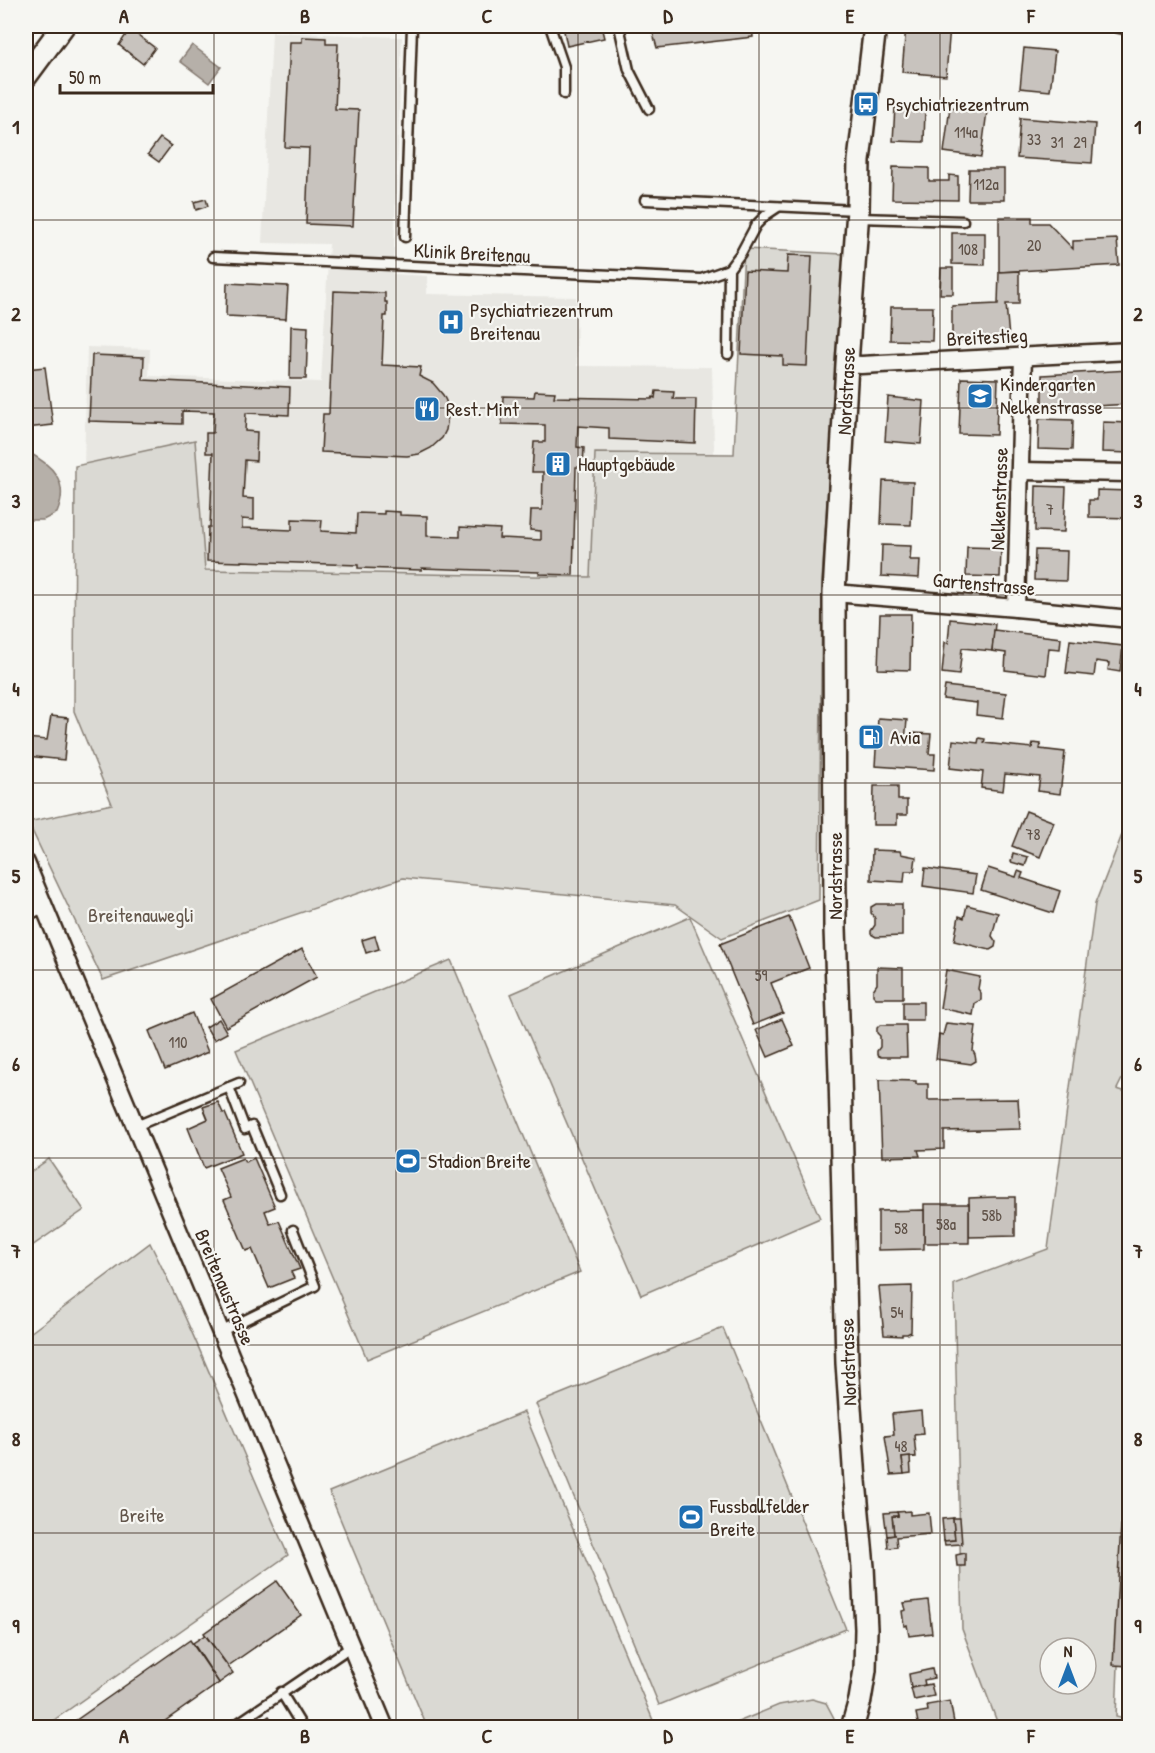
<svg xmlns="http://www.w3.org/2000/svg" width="1155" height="1753" font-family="'Patrick Hand',sans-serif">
  <rect width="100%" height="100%" fill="#f6f6f2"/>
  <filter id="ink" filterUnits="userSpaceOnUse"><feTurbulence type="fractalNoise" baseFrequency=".0167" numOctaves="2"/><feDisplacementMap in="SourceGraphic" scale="12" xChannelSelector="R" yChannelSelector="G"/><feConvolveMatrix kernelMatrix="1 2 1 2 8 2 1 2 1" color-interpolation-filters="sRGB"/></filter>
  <g filter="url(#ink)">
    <path fill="#e8e7e2" d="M272,32l130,5 -9,237 34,2v18l149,3 1,69 135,1 3,120 -83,151 -464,-9 -85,-122 4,-160 63,2 -1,27 172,6 8,-138 -67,-1z"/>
    <g fill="#dad9d3" stroke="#8a8278" stroke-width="1.5" fill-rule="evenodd">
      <path d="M744,249l99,5 -21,327 -3,319 -97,38 -47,-33 -272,-27 -300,102 -75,-158 84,-18 -38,-93 1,-245 120,-26 10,130 385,7 5,-124 139,1z"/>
      <path d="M1129,817l1,246 -13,26 13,4v345h-3l-11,279 13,3v7h-130l-37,-98 -8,-345 94,-35 47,-345zM1050,1648h36v36h-36z"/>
      <path d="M690,917l130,301 -179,77 -130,-301z"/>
      <path d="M451,960l129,312 -213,87 -131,-309z"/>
      <path d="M49,1159l35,51 -58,40v-75z"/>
      <path d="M150,1243c51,102 91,209 138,312l-244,172h-18v-391z"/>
      <path d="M723,1328l123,301 -187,76 -123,-301z"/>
      <path d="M524,1412l131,313 -7,2h-221l-98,-235z"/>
      <path d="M812,1699l14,4 8,15 -4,9h-104l53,-22z"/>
    </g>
    <g fill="#b6b0a9" stroke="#857a71" stroke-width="1.5">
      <path d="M192,45l29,22 -12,16 -29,-22z"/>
      <path d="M26,451c27,14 44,31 31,62l-14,7h-15l-2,-3z"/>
    </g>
    <g fill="#c8c3be" stroke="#3b2a1e" stroke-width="1.5">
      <path d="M563,26h38l3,12 -37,8z"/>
      <path d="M651,26h17l1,3 23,-2v-1h60l1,11 -96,11z"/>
      <path d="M765,26h27v4l-26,3z"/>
      <path d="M792,26h45l-45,4z"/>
      <path d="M906,26h44l-4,50 -44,-4z"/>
      <path d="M1117,26h13v10l-15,-3z"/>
      <path d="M130,29l25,19 -12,16 -24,-19z"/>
      <path d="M302,37l24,1v6h12l-3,65 24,1 -6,116 -47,-2 3,-76 -24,-1 5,-105h12z"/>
      <path d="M1024,48l31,3 -5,40 -30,-3z"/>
      <path d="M895,107l30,3 -1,32 -31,-1z"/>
      <path d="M950,107l37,4 -6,46 -37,-5z"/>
      <path d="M1020,118l75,6 -3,39 -75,-5z"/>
      <path d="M160,138l11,8 -12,16 -11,-8z"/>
      <path d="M893,167l36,1v13h20v-6l9,1v24l-66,-1z"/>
      <path d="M969,169h35v31h-36z"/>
      <path d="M206,199l2,7 -12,4 -2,-8z"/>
      <path d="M999,217h33v6h16l25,26v-8l44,-2 2,26 -120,7z"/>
      <path d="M952,233h33v32l-33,-1z"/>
      <path d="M788,255l24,1 -5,110 -24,-1v-9l-42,-2 4,-83 42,2z"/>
      <path d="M941,268h12v26h-13z"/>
      <path d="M1019,271v33h-13l3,34 -57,3v-35l46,-2 1,-32z"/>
      <path d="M227,283l61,3 -2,33 -60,-3z"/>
      <path d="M334,291l51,2v9h2v14h-3l-2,49 39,2 -2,9 14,7 10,12 3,6 2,15 -2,14 -4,8 -11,10 -12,6 -12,2 -86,-4 2,-38h6z"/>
      <path d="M891,307h42l-1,34 -42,-1z"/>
      <path d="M291,326l17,1 -2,52h-16z"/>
      <path d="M92,355l52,2 -1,23 147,7 -1,28 -43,-2 -1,18 12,1 -1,29 -11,-1 -2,38 11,1v21l-12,-1v9l50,2v-11l30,1 -1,11 35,2 1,-20 27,1v-3l16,1v3l27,1v20l33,1v-10l40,2 -1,9 42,2v-9l-11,-1 1,-20h11l1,-38h-11l2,-30h11v-17l-43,-1 1,-28 31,1 1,-6 20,1 -1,5 98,2 1,-2 2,1 1,-7 18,1 -1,7h23l-1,44 -86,-4v-11l-31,-2 -1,21 7,1 -1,19h-7l-3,108 -34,-1v-2l-117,-4v2l-64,-2v-3l-117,-4v1l-34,-1 1,-34h2l3,-74h-7v-20h7l1,-21 -32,-1v13l-93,-3z"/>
      <path d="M45,367l8,58 -27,3v-59z"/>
      <path d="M1130,370v34l-88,5v-34z"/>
      <path d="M961,378l37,1 -2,56 -37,-1z"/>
      <path d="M888,397l36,4 -3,43 -36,-3z"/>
      <path d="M1039,419l34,1 -1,30 -34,-1z"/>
      <path d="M1103,422l27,1v30l-28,-1z"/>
      <path d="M883,481l30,1 -2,43 -30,-1z"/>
      <path d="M1036,486l30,1 -2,45 -29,-1z"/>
      <path d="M1097,490l33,1v27l-41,-1v-17h8z"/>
      <path d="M882,545l29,1 -1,14h10l-1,18 -38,-2z"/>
      <path d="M967,547l34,1 -1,29 -34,-1z"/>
      <path d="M1035,550l32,1 -1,30 -32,-1z"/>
      <path d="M880,614h31l-1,56 -32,-1z"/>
      <path d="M950,619l45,5 -3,27 -30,-3 -3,27 -17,-2 3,-31 3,1z"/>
      <path d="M994,630l67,8 -1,11 -11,-1 -3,27 -41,-5 1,-17 -14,-2z"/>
      <path d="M1070,640l53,6 -3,26 -12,-2 1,-7 -13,-2 -2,15 -28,-3z"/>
      <path d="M945,686l61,7 -3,25 -27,-3 1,-12 -34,-4z"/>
      <path d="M51,716l17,2 -4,42 -37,-4 -1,-2v-16l21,2z"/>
      <path d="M878,718l29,2 -2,21h8l1,-8 17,1 -2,20h6l-1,16 -59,-4z"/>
      <path d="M979,738l6,1 -1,4 48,5 1,-5 8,1 -1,5 25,3 -5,42 -22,-3 2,-14 -35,-3 -2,17 -22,-3 2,-16 -33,-4 3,-28 25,3z"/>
      <path d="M874,786h24v14h9v15h-10v10h-24z"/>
      <path d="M1026,811l28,11 -14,35 -28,-11z"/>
      <path d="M872,850l28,1 1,3 15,3 -2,14h-9l-1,11 -33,-2z"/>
      <path d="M1013,853l15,4 -3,9 -14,-4z"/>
      <path d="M925,868l51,7 -3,18 -50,-7z"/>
      <path d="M988,868l28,9 2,-6 5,2 -2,5 39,13 -7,22 -72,-23z"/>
      <path d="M876,904h26v32l-26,1 -5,-3v-3l4,-6v-7l-4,-5v-6z"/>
      <path d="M967,905l31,8 -6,23 4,6 -1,5 -5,3 -36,-9 5,-25 5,2z"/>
      <path d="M789,917l20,51 -38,15 12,30 -30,12 -33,-81z"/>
      <path d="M375,936l4,13 -13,4 -4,-13z"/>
      <path d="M302,949l15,28 -91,50 -15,-28z"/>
      <path d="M877,967l26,1v30h-27l-3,-3v-5l4,-6z"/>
      <path d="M946,970l34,7 -2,12 3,4v7l-6,3 -2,12 -33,-7z"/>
      <rect x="903" y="1002" width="20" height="18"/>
      <path d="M192,1013l16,39 -43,18 -16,-39z"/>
      <path d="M219,1019l8,14 -13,7 -8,-13z"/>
      <path d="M782,1019l12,27 -26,11 -12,-27z"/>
      <path d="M946,1023l30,3 -3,25 2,4 1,6 -5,3 -35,-5 3,-25 4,1z"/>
      <path d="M880,1025h26l1,32h-26l-4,-2v-4l3,-4v-11l-3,-3v-5z"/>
      <path d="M879,1080l37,1v3h12v16l90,-1 2,30 -76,2v18l-26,1 2,6 -38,1z"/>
      <path d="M218,1102l5,11h2l17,40 -38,15 -16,-40 20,-9 -5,-12z"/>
      <path d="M243,1158l2,4 9,-4 21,49 -10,4 5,13 9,-3 21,48 -9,3 3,6 -25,10 -17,-39 -6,2 -22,-51 7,-3 -13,-29z"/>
      <path d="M994,1197h21v39l-46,1v-39z"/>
      <rect x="924" y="1204" width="45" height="39"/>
      <path d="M924,1210v39l-46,1v-39z"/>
      <path d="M912,1286l-1,46 -4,2h-5v2l-18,-1 -5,-48z"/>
      <path d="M921,1411l2,23 -9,1 2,22 -14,1 2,16 -13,1 -6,-39 9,-1 -2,-21z"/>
      <path d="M910,1457l1,16 -7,1 -2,-16z"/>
      <path d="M910,1511v4l19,-2 2,21 -35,3 1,10 -9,1 -1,-12 7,-1 -2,-19h6l-1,-4z"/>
      <path d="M897,1512l1,4h-6l2,19 -7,1 -3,-23z"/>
      <path d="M1126,1517h4v149l-17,-1 8,-140h4z"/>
      <path d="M953,1518l2,22 -11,1 -2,-22z"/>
      <path d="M953,1518h7l2,26 -17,1 -1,-4 11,-1z"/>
      <path d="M965,1553v13h-8l-1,-11z"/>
      <path d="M277,1581l24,34 -73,51 -24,-33z"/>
      <path d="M928,1600l4,33 -23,3 -2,-11 -3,1 -2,-15 4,-1 -2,-7z"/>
      <path d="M205,1635l28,38 -14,10 -26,-40z"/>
      <path d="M190,1640l29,43 -64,45h-90z"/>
      <path d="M932,1669l2,9 -10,2 1,5 -14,3 -2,-14z"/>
      <path d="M931,1684l3,12 -20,4 -3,-12z"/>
      <path d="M950,1701l5,27h-36l-3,-15 12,-2 -1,-6z"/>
      <path d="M269,1716l8,12h-25z"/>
    </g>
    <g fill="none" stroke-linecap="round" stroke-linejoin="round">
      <g stroke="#3b2a1e" stroke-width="13">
        <g id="service">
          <path d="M550,26l14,41v27"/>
          <path d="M619,26l10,44 20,39"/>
          <path d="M645,200l212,10"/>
          <path d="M858,218l105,3"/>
          <path d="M405,237l7,-211"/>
          <path d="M213,257l488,22 28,-10"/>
          <path d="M728,354l1,-85 12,-16 15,-28 10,-10 12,-8"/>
          <path d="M229,1087l16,42 7,-3 28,68"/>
          <path d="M136,1126l103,-43"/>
          <path d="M220,1332l95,-46 -22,-56"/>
          <path d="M281,1692l22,36"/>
          <path d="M231,1728l121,-82"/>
        </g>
      </g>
      <g stroke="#3b2a1e" stroke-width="21">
        <g id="minor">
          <path d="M847,364l14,1 269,-14"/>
          <path d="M1021,471l109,2"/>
          <path d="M834,593l182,15 114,11"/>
          <path d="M1016,608l7,-252"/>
          <path d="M26,863l359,865"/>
          <path d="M26,912l16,-8"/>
        </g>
      </g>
      <g stroke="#3b2a1e" stroke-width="26">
        <g id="tertiary">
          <path d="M26,76l37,-50"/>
          <path d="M852,1728l8,-28 5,-30 1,-41 -3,-62 -8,-86 -8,-118 -7,-288 -5,-147 -1,-335 13,-229 11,-154 1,-49 16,-135"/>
        </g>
      </g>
      <use href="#service" stroke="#f6f6f2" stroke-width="8"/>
      <use href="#minor" stroke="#f6f6f2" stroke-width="16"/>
      <use href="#tertiary" stroke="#f6f6f2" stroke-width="21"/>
    </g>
  </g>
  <path fill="none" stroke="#3b2a1e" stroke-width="1.5" stroke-opacity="0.55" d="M214,26v1702M396,26v1702M578,26v1702M759,26v1702M940,26v1702M26,220h1104M26,408h1104M26,595h1104M26,783h1104M26,970h1104M26,1158h1104M26,1345h1104M26,1533h1104"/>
  <defs>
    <g id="bus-square" transform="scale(1.35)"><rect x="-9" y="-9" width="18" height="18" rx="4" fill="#1f6fb2" stroke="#f6f6f2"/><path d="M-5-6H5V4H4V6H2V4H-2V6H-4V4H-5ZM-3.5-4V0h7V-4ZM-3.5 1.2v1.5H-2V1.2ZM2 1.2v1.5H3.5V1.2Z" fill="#fff"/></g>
    <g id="hospital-square" transform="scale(1.35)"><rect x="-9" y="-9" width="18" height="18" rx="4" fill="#1f6fb2" stroke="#f6f6f2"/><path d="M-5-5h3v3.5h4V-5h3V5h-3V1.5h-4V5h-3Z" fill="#fff"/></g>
    <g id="school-square" transform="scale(1.35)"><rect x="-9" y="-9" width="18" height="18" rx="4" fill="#1f6fb2" stroke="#f6f6f2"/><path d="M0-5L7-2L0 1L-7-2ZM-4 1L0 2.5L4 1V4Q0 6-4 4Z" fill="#fff"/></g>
    <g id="restaurant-square" transform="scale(1.35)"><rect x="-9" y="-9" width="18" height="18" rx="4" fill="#1f6fb2" stroke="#f6f6f2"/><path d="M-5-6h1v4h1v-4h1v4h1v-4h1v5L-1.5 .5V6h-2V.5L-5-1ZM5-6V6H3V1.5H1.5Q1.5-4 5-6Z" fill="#fff"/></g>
    <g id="building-square" transform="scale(1.35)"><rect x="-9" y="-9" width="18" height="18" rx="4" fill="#1f6fb2" stroke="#f6f6f2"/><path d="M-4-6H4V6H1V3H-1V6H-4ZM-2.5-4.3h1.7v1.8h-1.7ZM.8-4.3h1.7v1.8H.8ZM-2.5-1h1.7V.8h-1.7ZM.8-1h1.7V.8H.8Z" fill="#fff"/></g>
    <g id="fuel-square" transform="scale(1.35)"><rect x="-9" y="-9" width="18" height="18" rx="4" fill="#1f6fb2" stroke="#f6f6f2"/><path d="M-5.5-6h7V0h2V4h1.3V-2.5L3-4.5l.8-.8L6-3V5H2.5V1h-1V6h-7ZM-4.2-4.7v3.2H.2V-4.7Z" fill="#fff"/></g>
    <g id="stadium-square" transform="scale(1.35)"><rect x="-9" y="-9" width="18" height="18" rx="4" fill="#1f6fb2" stroke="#f6f6f2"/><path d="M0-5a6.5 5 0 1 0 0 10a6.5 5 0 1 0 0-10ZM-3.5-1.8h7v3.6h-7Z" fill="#fff"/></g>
  </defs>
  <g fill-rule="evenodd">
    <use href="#bus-square" x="866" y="104"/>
    <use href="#hospital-square" x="451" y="322"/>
    <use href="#school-square" x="980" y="396"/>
    <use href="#restaurant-square" x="427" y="409"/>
    <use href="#building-square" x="558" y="464"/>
    <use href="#fuel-square" x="871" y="737"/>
    <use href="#stadium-square" x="408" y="1161"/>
    <use href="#stadium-square" x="691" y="1517"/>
  </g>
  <g text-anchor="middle" stroke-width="4.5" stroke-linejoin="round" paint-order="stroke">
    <g font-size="16" fill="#5e5046">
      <text x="966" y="138">114a</text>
      <text x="1034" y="145">33</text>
      <text x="1057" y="148">31</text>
      <text x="1080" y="148">29</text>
      <text x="986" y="190">112a</text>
      <text x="1034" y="251">20</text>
      <text x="968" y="255">108</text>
      <text x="1050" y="515">7</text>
      <text x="1033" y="840">78</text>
      <text x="761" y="981">59</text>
      <text x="178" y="1048">110</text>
      <text x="992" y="1221">58b</text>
      <text x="946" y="1230">58a</text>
      <text x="901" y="1234">58</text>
      <text x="897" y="1318">54</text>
      <text x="901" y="1452">48</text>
    </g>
    <g font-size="20" fill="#3b2a1e" stroke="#f6f6f2" text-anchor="start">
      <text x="886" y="111">Psychiatriezentrum</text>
      <text x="470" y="317">Psychiatriezentrum<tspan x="470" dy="23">Breitenau</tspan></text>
      <text x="1000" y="391">Kindergarten<tspan x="1000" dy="23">Nelkenstrasse</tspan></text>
      <text x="446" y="416">Rest. Mint</text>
      <text x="578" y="471">Hauptgebäude</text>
      <text x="890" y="744">Avia</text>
      <text x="428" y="1168">Stadion Breite</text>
      <text x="710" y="1513">Fussballfelder<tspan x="710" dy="23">Breite</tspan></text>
    </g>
    <g font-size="20" fill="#3b2a1e" stroke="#f6f6f2">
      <text transform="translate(472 253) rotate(3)" y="7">Klinik Breitenau</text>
      <text transform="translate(987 337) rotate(-3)" y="7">Breitestieg</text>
      <text transform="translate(846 391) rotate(-87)" y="7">Nordstrasse</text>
      <text transform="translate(999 499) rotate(-88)" y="7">Nelkenstrasse</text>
      <text transform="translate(984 584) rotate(5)" y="7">Gartenstrasse</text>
      <text transform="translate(835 876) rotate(-90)" y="7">Nordstrasse</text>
      <text transform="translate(225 1287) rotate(67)" y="7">Breitenaustrasse</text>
      <text transform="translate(848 1362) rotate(-92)" y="7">Nordstrasse</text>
    </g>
    <g font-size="20" fill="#63564b" stroke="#f6f6f2">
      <text x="141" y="922">Breitenauwegli</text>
      <text x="142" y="1522">Breite</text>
    </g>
  </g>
  <rect width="1155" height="1753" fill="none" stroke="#f6f6f2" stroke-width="66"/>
  <g transform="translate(1068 1666)"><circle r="28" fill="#f6f6f2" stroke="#aba49d" stroke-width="1.5"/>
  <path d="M0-4.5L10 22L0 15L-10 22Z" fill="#1f6fb2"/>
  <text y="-9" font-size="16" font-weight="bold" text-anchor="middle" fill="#3b2a1e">N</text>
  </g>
  <path d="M60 84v9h153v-9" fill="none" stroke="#3b2a1e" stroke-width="3"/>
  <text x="69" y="84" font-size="18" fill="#3b2a1e" stroke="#f6f6f2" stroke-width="4.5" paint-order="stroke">50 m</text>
  <rect x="33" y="33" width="1089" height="1687" fill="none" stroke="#3b2a1e" stroke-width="2"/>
  <g font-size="20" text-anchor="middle" font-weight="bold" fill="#3b2a1e">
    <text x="124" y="23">A</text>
    <text x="305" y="23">B</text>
    <text x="487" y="23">C</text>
    <text x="668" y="23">D</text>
    <text x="850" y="23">E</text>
    <text x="1031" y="23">F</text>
    <text x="16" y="134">1</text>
    <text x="1138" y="134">1</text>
    <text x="16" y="321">2</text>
    <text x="1138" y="321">2</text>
    <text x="16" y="508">3</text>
    <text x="1138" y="508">3</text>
    <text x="16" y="696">4</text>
    <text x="1138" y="696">4</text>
    <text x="16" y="883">5</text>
    <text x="1138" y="883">5</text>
    <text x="16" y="1071">6</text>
    <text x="1138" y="1071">6</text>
    <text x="16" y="1258">7</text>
    <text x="1138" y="1258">7</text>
    <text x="16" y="1446">8</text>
    <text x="1138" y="1446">8</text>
    <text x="16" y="1633">9</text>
    <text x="1138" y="1633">9</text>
    <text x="124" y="1743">A</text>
    <text x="305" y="1743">B</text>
    <text x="487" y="1743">C</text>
    <text x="668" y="1743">D</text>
    <text x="850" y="1743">E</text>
    <text x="1031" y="1743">F</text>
  </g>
</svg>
